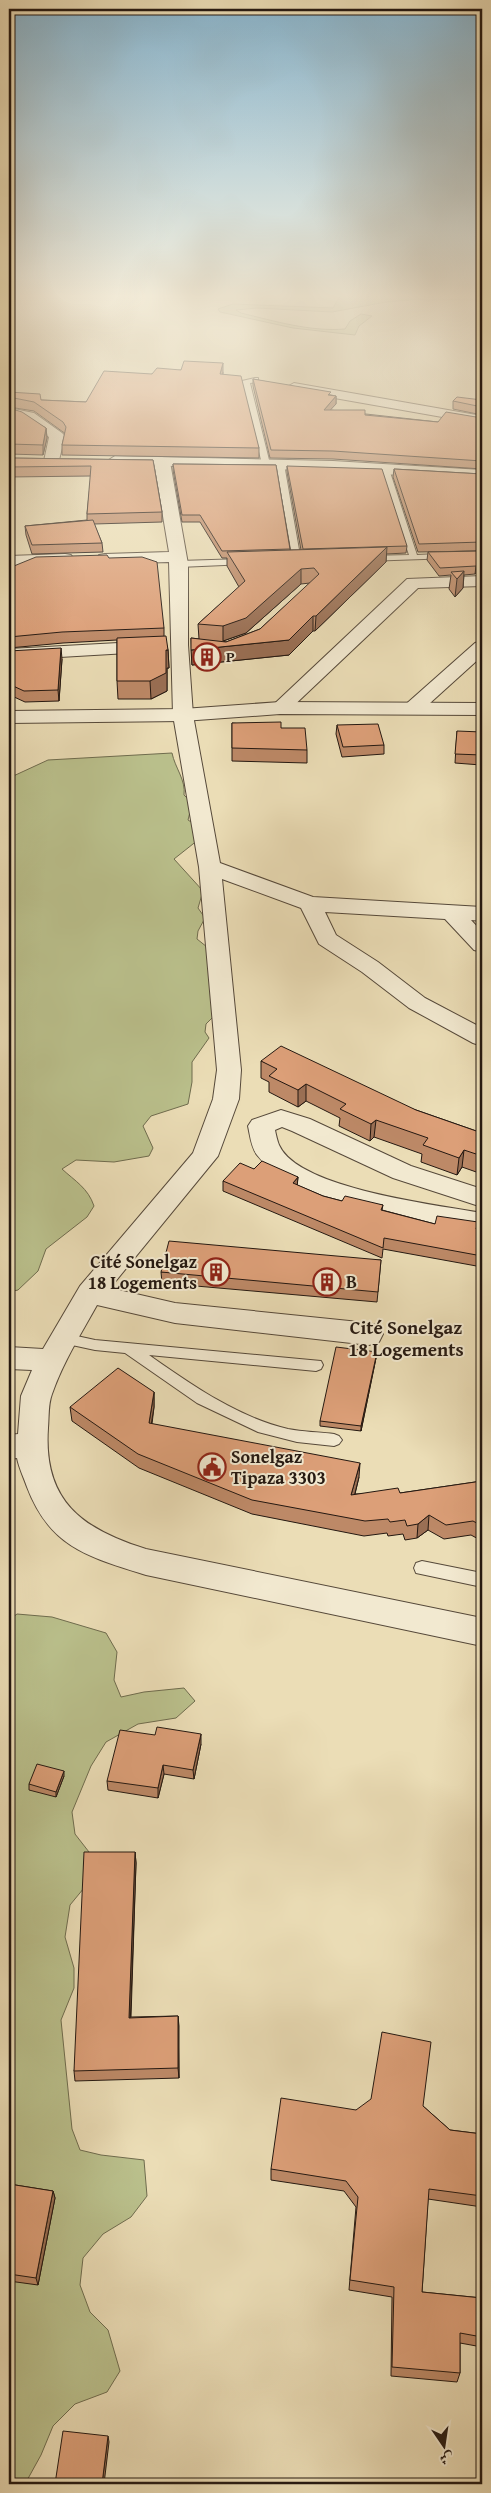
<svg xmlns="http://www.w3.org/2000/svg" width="491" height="2493" font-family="'Gentium Book Plus',Amiri,serif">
  <rect width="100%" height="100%" fill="#ebddb6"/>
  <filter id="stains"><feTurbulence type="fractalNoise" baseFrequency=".004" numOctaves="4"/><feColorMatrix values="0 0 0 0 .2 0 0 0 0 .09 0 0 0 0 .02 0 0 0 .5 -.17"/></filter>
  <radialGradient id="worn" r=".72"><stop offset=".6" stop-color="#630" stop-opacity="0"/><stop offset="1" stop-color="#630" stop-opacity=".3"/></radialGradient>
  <g fill="#bac08c" stroke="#6f6c4e">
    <path d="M341,294h141v6l-63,-1 -33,3 -54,10 -75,-4 -21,2 5,3c33,8 70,19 104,16l5,-8 11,-7 11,2 -13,10 -4,9 -62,-7 -73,-16 -2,-3 15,-5 100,4z"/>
    <path d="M172,753c3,15 14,27 12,42l4,4 2,13 -2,8 8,5 2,15 -24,19 29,32 -5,17 7,10 -7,13 -1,8 10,8 10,66 -11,11 -1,8 4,6 -17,24v20l-4,22 -37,12 -8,10 10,22 -4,8 -35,6 -38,-2 -14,9c13,12 26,19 32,37l-7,11 -41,32 -8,22 -20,19 -9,2v-514l39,-18z"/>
    <path d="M17,1614l35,3 54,16 11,19 -3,28 7,17 23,-5 40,-4 11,13 -19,17 -38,6 -32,18 -15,24 -19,46 3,22 14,18 -5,36 -14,17 -5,32 9,31v20l-13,32 11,109 8,21 21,5 43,5 3,36 -16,21 -28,17 -20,24 -3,27 10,27 18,18 12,41 -13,21 -32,12 -22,22 -12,29 -16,29h-16v-864z"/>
  </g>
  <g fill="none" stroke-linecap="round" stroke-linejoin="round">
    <g stroke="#56493a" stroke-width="2">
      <g id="service">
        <path d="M255,378h3v4l-8,1 20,81 -4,2 -4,-2 -20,-83z"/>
        <path d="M280,462l4,2 17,97 -4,3 -4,-3 -17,-97z"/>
        <path d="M385,467l4,2 28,86 65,-3v5l-117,4v-4l3,-1 41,-1 -28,-86z"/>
        <path d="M244,559l4,3 -1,2 -68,3 -4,-3 4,-3z"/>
        <path d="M63,1333l32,7 226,21 2,4 -2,4 -5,2 -167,-16c43,30 88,62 139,74 15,3 31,3 46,5l5,2 3,4 -3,4 -5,2 -37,-4 -39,-10 -61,-29 -72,-50 -30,-3 -37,-8 -2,-4 2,-4z"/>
        <path d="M422,1561l60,12v14l-66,-14 -2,-5 2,-5z"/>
      </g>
    </g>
    <g stroke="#56493a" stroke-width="2">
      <g id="minor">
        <path d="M294,383l188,33v8l-193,-34 -2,-3z"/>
        <path d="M9,408l25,5 28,20 3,3 -7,28 -6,2 -8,-5 5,-24 -25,-17 -15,-4z"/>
        <path d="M162,457l8,5 18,102v81l5,70 27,148 93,34 169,10v14l-11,-1 11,12v20l-8,-2 -29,-31 -120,-7 11,23 42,27 47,36 57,30v18l-9,-3 -64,-35 -47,-36 -43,-28 -18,-36 -79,-29 19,191 -2,29 -21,57 -108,132 65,15 194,20 10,3 4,8 -4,8 -10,3 -194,-22 -78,-18c-16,29 -34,57 -45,89 -4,10 -3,23 -4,34 -5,73 34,101 98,121l336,69v28l-336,-71c-57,-18 -96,-27 -119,-88 -3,-9 -8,-19 -10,-29l-8,1v-24l9,-1 3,-38 11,-26 -23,-1v-22l34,2 37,-63 113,-133 20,-54 4,-29 -18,-203 -26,-152 -4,-153 -64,2 -6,-1 -3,-4 3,-4 6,-1 64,-2 -15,-90z"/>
        <path d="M65,554l6,1 3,4 -3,4 -62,3v-10z"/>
        <path d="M482,576v10l-64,2 -131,124h-14l-3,-4 137,-129z"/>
        <path d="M155,641l7,2 2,4 -2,4 -153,9v-11z"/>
        <path d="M482,641v15l-63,57h-14l-3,-4 3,-4 70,-62z"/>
        <path d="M281,1110l29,9 101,47 71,23v18l-89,-29 -101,-47 -10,-4 -7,3c1,5 2,10 4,15 19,44 159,60 203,68v18c-61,-8 -186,-25 -225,-76 -6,-8 -7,-20 -9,-29l4,-6z"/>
      </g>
    </g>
    <g stroke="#56493a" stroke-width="2">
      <g id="tertiary">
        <path d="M115,456l218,5 149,9v10l-149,-9 -224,-7 -2,-3z"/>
        <path d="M280,702l202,1v12l-202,-1 -97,7 -174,2v-12l174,-2z"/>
      </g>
    </g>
    <use href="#service" fill="#f2e9d0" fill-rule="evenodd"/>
    <use href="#minor" fill="#f2e9d0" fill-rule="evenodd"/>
    <use href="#tertiary" fill="#f2e9d0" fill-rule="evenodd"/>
  </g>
  <g fill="#bd8967" stroke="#241811" fill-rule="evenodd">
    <path d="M181,370l42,2v2l36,74v10l-197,-3v-10l3,-12 -2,-1 -29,-21 -25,-4v-15l32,8 45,2 66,-28z"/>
    <path d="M253,379l83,17v8l-6,6 108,12 44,-4v51l-149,-10 -63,-1 -17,-72z"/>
    <path d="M482,400v15l-29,-6v-8z"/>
    <path d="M9,408l37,20 1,10 -4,17 -34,-1v3z"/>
    <path d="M9,458l144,2 9,52v10l-68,2 8,19 1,9 -71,2 -6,-19 -1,-9 62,-6v-6l4,-38 -82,1z"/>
    <path d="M173,464l103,1 14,85h11l-14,-78v-6l120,80 -1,7 -20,1v8l-71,69h-2l-24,24 -97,10 -1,-27 8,1 -1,-15 41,-37 -12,-21v-8h-5l-22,-36h-18l-9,-52zM310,583l-50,46 -34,13 -3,-1 23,-8 55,-49z"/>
    <path d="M394,469l88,5v92l-7,8 -11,1 -1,13 -8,9 -6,-8 2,-14 -12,1 -12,-16 1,-8 50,-1 -60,1 -25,-75z"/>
    <path d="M109,558l55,70v8l4,14 1,18h-2v23l-16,8h-33l-1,-18v-41l-54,3 -54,5v-80z"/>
    <path d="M9,651l53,8 -3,42 -34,1 -13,-6h-3z"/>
    <path d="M232,723l49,5 26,22v13l-75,-2z"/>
    <path d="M337,725l47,20v9l-42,3 -6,-23z"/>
    <path d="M457,731l25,24 -1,10 -26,-2z"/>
    <path d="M261,1061l155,49 66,23v41l-20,-7 -5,8 -36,-13 1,-8 -48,-17 -4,4 -31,-15 1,-8 -34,-17 -8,6 -29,-15v-10l-8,-4z"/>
    <path d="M254,1169l44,8 -1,8 26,11 19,5 41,4 -1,5 53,14 43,-2 -1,8 5,1v36l-99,-18 -1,9 -159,-67v-10z"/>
    <path d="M381,1260l-4,42 -215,-19 -1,-11z"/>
    <path d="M376,1358l-15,73 -41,-5v-5z"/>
    <path d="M154,1392v15l-2,17 207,53 -4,17 45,-1 82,-12v60l-11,-6 -27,4 -16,-9 -11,8 -12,2 -2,-6 -15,2 -1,-3 -23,3 -112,-22 -113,-46 -67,-47 -2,-14z"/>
    <path d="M155,1735l46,9 -7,35 -30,-5 -6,24 -50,-8 -1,-9z"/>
    <path d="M64,1776l-8,21 -27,-7v-6z"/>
    <path d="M135,1852l1,11 -5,154 47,-1 1,62 -104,3 -1,-10z"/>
    <path d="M423,2106l27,24 32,4v73l-54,-8 -6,93 60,6v49l-22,-4v30l-3,9 -66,-6 1,-79 -43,-7 7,-83 -12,-16 -73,-11v-11l85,-59z"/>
    <path d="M9,2184l44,7 2,7 -17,87 -29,-4z"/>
  </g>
  <g fill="#9a6f54" stroke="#241811">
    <path d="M223,363v9l-2,11 -1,-9z"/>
    <path d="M336,396v8l-13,14 1,-8z"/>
    <path d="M46,428l1,10 -4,17v-10z"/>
    <path d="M387,547l-1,15 -71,69 1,-15z"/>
    <path d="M482,559v7l-7,8 1,-8z"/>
    <path d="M301,569v15l-55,49 -23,8v-15z"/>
    <path d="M464,571l-1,17 -8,9 2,-18z"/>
    <path d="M313,616v15l-24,24 -97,10 -1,-15 98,-10z"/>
    <path d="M61,648l1,11 -3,42 -1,-11z"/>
    <path d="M166,650h2l1,18h-2v23l-16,8 -1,-18z"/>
    <path d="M306,1084v17l-8,6v-17z"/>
    <path d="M376,1120l-2,17 -4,4 1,-17z"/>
    <path d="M464,1150l-2,17 -5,8 2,-17z"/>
    <path d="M298,1177l-1,11 -4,-5z"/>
    <path d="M377,1352l-1,6 -15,73v-5z"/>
    <path d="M154,1392v15l-5,31v-15z"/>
    <path d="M9,1456l3,15 1,41 -4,1z"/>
    <path d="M360,1463l-1,14 -8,32v-14z"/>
    <path d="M429,1515l-1,15 -11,8 1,-14z"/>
    <path d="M201,1734v10l-7,35 -1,-9z"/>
    <path d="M163,1765l1,9 -6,24v-10z"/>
    <path d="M64,1771v5l-8,21v-5z"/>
    <path d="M135,1852l1,11 -6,165 -1,-10z"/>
    <path d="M178,2016l1,10v52l-1,-10z"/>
    <path d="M53,2191l2,7 -17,87 -2,-7z"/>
    <path d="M108,2436l1,6 -5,42h-2z"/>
  </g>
  <g fill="#dc9f78" stroke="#241811">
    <path d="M184,361l39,2 -3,11 21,2 18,72 -197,-3 4,-18 -3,-5 -29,-20 -25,-5v-5l31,2 1,6 45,2 18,-31 48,3 5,-6 24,2z"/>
    <path d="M253,379l78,13 -3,3 8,1 -12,14h41v5l73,7 8,-10 36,6v43l-149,-10 -62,-1z"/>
    <path d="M457,397l25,3v7l-29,-6z"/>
    <path d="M9,408l13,4 24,16 -3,17 -34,-1z"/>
    <path d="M9,458l144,2 9,52 -75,2 4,-48 -82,1z"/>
    <path d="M173,464l103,1 14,84 -68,2 -22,-36h-18z"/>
    <path d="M287,466l95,3 25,77 -104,3z"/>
    <path d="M394,469l88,5v68l-63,2z"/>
    <path d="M93,520l9,23 -70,2 -7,-19z"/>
    <path d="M387,547l-71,69h-3l-24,24 -98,10v-12l35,4 34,-13 59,-55 -5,-6 -13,1 -55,49 -23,8 -25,-2 47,-43 -18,-29z"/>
    <path d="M482,551v8l-6,7 -36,2 -12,-16z"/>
    <path d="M107,555l2,3 33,-1 15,5 7,66 -102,4 -53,5v-69l27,-11z"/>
    <path d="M464,571l-7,8 -6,-7z"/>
    <path d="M166,636l2,14h-2v23l-16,8h-33v-43z"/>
    <path d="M61,648l-3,42 -34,1 -13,-6h-2v-34z"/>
    <path d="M281,722v6h24l2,22 -75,-2v-25z"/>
    <path d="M378,724l6,21 -41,2 -6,-22z"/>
    <path d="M457,731l25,1v23l-27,-1z"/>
    <path d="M281,1046l135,64 66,23v23l-18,-6 -5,8 -36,-13 5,-7 -52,-18 -5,4 -31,-15 6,-5 -40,-20 -8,6 -29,-14 8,-7 -16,-8z"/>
    <path d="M262,1161l36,16 -5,6 30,13 19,5 3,-5 38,9 -2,5 54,14 2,-8 41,6 -2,7 6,2v25l-98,-18 -1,10 -160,-67 17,-18 14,6z"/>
    <path d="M169,1241l212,19 -3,32 -217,-20z"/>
    <path d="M336,1347l41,5 -16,74 -41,-5z"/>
    <path d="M118,1368l36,24 -5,31 211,40 -9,32 47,-7 2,5 82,-12v45l-9,-5 -27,4 -17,-10 -11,9 -11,2 -2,-6 -15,2 -2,-3 -23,2 -113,-21 -114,-46 -68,-47z"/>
    <path d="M9,1456l1,41h-1z"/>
    <path d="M157,1727l44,7 -8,36 -30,-5 -5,23 -51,-7 13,-51 35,5z"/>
    <path d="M37,1764l27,7 -8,21 -27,-8z"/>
    <path d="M84,1852h51l-6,166 49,-2v52l-104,3z"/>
    <path d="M382,2032l49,10 -8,64 27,24 32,4v62l-53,-7 -7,103 60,6v39l-22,-4v40l-68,-6 2,-80 -44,-7 8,-83 -12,-16 -75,-12 10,-71 75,12 15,-11z"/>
    <path d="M9,2184l44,7 -17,87 -27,-4z"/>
    <path d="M63,2431l45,5 -6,48h-47z"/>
  </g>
  <linearGradient id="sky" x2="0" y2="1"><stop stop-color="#88b7d2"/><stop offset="0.46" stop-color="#f6f0de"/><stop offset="1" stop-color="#f6f0de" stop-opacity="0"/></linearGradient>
  <rect width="491" height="643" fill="url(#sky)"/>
  <defs>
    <g id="building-ring" transform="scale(1.4375)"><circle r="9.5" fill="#f2e9d0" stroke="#8f2418" stroke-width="1.5"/><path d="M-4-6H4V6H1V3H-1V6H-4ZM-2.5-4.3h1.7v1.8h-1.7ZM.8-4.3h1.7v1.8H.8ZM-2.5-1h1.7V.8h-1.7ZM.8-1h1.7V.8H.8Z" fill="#8f2418"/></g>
    <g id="civic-ring" transform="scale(1.4375)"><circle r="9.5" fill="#f2e9d0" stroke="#8f2418" stroke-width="1.5"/><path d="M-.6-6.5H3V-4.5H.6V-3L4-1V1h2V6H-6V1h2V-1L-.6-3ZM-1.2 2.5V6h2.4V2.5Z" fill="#8f2418"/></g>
  </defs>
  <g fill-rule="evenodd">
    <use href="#building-ring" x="207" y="657"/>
    <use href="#building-ring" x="216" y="1272"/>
    <use href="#building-ring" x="327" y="1282"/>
    <use href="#civic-ring" x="212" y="1467"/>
  </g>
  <g text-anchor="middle" stroke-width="4" stroke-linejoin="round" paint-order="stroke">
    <g font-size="15" font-weight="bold" fill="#241811" stroke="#f2e9d0" text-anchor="start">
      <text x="226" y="662">P</text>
    </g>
    <g font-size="18" font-weight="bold" fill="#241811" stroke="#f2e9d0" text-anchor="start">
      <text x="197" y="1268" text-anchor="end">Cité Sonelgaz<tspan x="197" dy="21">18 Logements</tspan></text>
      <text x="346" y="1288">B</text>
      <text x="231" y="1463">Sonelgaz<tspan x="231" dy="21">Tipaza 3303</tspan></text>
    </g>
    <g font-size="19" font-weight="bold" fill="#241811" stroke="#f2e9d0">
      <text x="406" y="1334">Cité Sonelgaz<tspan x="406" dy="22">18 Logements</tspan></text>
    </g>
  </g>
  <rect width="491" height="2493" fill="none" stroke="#ebddb6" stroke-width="30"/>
  <rect x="10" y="10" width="471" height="2473" fill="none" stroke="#241811" stroke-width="2.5"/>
  <rect x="15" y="15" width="461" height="2463" fill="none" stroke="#241811"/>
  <g transform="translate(444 2446) rotate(167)" stroke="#f2e9d0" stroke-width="4" paint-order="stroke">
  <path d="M0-4L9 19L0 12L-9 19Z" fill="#241811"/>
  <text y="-8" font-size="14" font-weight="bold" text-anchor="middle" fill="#241811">ش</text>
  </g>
  <rect width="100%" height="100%" filter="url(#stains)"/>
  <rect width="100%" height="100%" fill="url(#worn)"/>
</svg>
